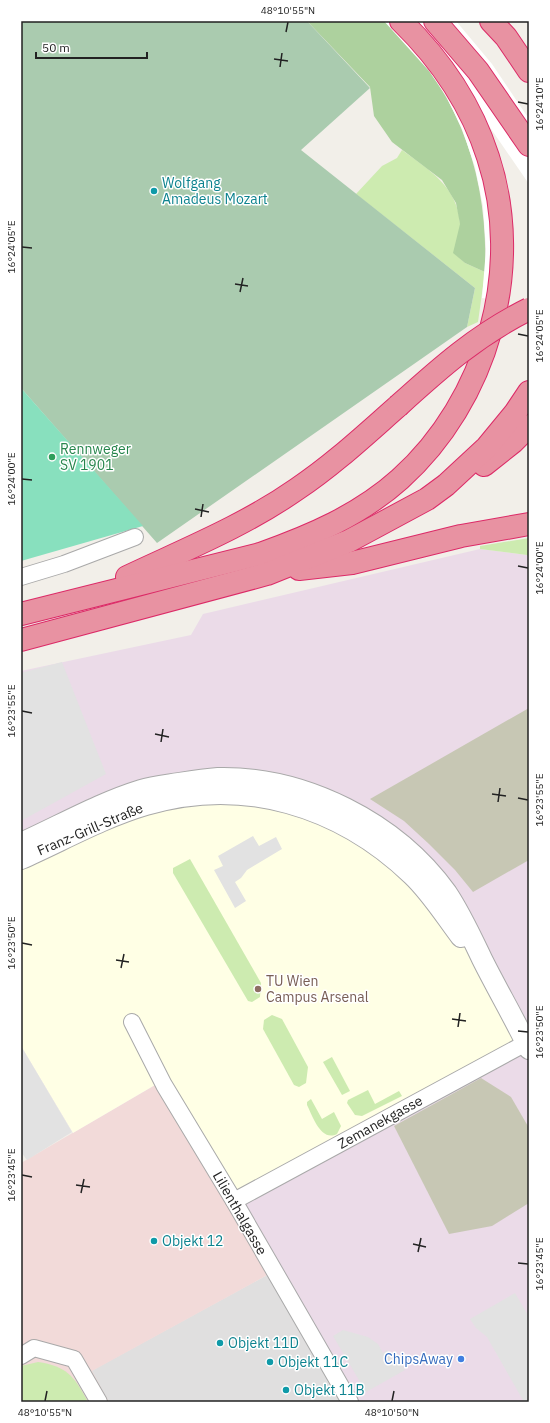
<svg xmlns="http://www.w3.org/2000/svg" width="550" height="1423" font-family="'IBM Plex Sans',sans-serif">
  <rect width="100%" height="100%" fill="#f2efe9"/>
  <path fill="#e0dfdf" d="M280,1268l80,134h-251l-18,-31z"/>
  <path fill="#f2dad9" d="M167,1078l113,190 -188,103 17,31h-88v-239z"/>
  <path fill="#ebdbe8" d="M480,549l47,6 2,3v844h-169l-193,-324 -94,55 -52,-87v-375l170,-36 12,-21z"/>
  <path fill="#ffffe5" d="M292,795l161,119 70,127 -284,158 -72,-121 -94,55 -52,-87v-197l121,-51z"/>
  <g fill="#c7c7b4">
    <path d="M529,708v152l-56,32 -18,-22 -26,-26 -25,-23 -34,-22z"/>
    <path d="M481,1078l30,19 18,31v75l-37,23 -43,8 -55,-108z"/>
  </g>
  <g fill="#cdebb0">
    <path d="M402,150c27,20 55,36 58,73 1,9 -4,21 -6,30l11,10 20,9 -7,50 -11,5 8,-39 -119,-94 26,-28 15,-8z"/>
    <path d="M529,538v20l-2,-3 -47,-6v-3z"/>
    <path d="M190,859l71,124 -1,14 -8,5 -4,-1 -75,-128v-5z"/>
    <path d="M272,1015l10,4 26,48 -2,16 -7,4 -5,-2 -31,-56 1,-9z"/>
    <path d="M332,1057l18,34 -8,4 -19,-33z"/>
    <path d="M368,1090l7,14 24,-13 3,5 -40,20 -7,-1 -8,-12 1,-3z"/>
    <path d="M311,1099l11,20 12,-7 7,14 -4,8c-16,8 -24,-17 -30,-29v-3z"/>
    <path d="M38,1362c28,4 36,14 49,38l-3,2h-63v-36z"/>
  </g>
  <path fill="#add19e" d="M307,21h77c74,65 105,154 101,251l-20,-9 -12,-10 7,-29 -4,-21 -14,-23 -50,-38 -18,-26 -4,-29z"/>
  <path fill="#aacbaf" d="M21,21h286l63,67 -69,62 174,138 -8,39 -310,216 -136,-155z"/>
  <path fill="#88e0be" d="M21,388l122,138 -122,35z"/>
  <g fill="#e2e2e2">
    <path d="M62,662l44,112 -85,47v-148z"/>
    <path d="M253,836l6,10 17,-9 6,12 -35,21 -6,8 -6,4 11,19 -11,7 -21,-38 9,-4 -5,-10z"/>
    <path d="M21,1046l51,86 -45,28 -6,-8z"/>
    <path d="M515,1293l14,24v85h-5l-37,-65 -11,-9 -6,-9z"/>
    <path d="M343,1330l25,7 10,7 5,9 4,-3 5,9 5,-3 8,14 -39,22 -33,-56z"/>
  </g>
  <path fill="#fff" d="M384,21h72l36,43 37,55v65l-42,-61 16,47 5,30 -1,102 -25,-4 4,-49 -3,-43 -8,-39 -13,-38 -16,-33 -17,-25z"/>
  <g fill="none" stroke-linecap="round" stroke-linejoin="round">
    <g stroke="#a9a9a9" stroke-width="18">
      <g id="minor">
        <path d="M21,577l43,-13 71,-27"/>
        <path d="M132,1022l32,63 70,116 116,201"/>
        <path d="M234,1201l292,-158"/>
        <path d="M21,1356l13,-8 40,11 25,43"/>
      </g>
    </g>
    <g stroke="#a9a9a9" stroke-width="22">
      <g id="tertiary">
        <path d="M21,843c40,-18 78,-40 120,-53 12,-4 25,-5 38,-7 13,-2 26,-4 39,-5 86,-2 178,44 229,115 14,21 24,43 35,66 15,30 32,59 47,90"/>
        <path d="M21,859c41,-18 81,-41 125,-54 97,-29 194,1 266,70 19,18 33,41 49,62"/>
      </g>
    </g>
    <g stroke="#dc2a67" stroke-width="24">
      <g id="motorway">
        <path d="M435,21l43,50 51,74"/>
        <path d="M491,21l15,16 23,34"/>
        <path d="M484,465l29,-23 16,-16"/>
        <path d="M299,569l53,-6 109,-27 68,-12"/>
        <path d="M127,577c57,-27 117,-51 170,-88 36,-24 68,-54 101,-83"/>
        <path d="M21,614l239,-60c51,-18 100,-39 140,-75 87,-78 125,-210 88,-322 -17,-53 -48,-98 -87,-136"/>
        <path d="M21,640l246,-66 82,-33 78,-42 19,-14 41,-38 28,-34 14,-21"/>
      </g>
    </g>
    <use href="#minor" stroke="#fff" stroke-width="16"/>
    <use href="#tertiary" stroke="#fff" stroke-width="20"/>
    <use href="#motorway" stroke="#e892a2" stroke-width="22"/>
    <g stroke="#dc2a67" stroke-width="24" stroke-linecap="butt">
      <path id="motorway-bridge" d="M398,406c43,-39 79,-71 131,-97"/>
    </g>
    <use href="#motorway-bridge" stroke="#e892a2" stroke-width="22"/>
  </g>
  <path fill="none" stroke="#222" stroke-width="1.5" d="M286,32l2,-10M274,59l14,2M280,67l2,-14M518,102l10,2M22,247l10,1M235,284l13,2M240,292l3,-14M518,334l10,2M22,479l10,1M195,509l14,3M201,517l2,-13M518,566l10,2M22,711l10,2M155,734l14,3M161,742l2,-13M492,794l14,2M518,798l10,2M498,802l2,-14M22,943l10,2M116,960l13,2M121,968l3,-14M452,1019l14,2M458,1027l2,-14M518,1031l10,1M22,1175l10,2M76,1185l14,2M81,1193l3,-14M413,1244l13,3M418,1252l3,-14M518,1263l10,1M45,1401l2,-10M392,1401l2,-10"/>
  <g fill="#0f9aa8" stroke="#fff" stroke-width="1.5">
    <circle cx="154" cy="191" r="4"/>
    <circle cx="154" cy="1241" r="4"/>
    <circle cx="220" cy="1343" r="4"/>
    <circle cx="270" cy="1362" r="4"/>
    <circle cx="286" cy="1390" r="4"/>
  </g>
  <circle fill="#2e9e5b" stroke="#fff" stroke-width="1.5" cx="52" cy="457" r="4"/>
  <circle fill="#8d6e63" stroke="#fff" stroke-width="1.5" cx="258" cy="989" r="4"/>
  <circle fill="#3f7fe0" stroke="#fff" stroke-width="1.5" cx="461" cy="1359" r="4"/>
  <g text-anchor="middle" stroke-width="3" stroke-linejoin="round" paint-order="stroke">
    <g font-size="14" fill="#0d838f" stroke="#fff" text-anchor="start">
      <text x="162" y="188">Wolfgang<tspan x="162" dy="16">Amadeus Mozart</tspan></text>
      <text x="162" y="1246">Objekt 12</text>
      <text x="228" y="1348">Objekt 11D</text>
      <text x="278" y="1367">Objekt 11C</text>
      <text x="294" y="1395">Objekt 11B</text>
    </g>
    <g font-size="14" fill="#27864d" stroke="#fff" text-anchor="start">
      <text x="60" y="454">Rennweger<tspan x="60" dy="16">SV 1901</tspan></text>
    </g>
    <g font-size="14" fill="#222" stroke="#fff">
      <text transform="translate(90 829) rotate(-23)" y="5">Franz-Grill-Straße</text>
      <text transform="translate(380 1122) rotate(-29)" y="5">Zemanekgasse</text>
      <text transform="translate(240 1213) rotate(60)" y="5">Lilienthalgasse</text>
    </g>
    <g font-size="14" fill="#785e54" stroke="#fff" text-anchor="start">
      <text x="266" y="986">TU Wien<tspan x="266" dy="16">Campus Arsenal</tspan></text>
    </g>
    <g font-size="14" fill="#366cbe" stroke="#fff" text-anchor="end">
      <text x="453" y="1364">ChipsAway</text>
    </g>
  </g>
  <rect width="550" height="1423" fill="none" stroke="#ffffff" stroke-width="44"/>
  <path d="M36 52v6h111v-6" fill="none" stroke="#222222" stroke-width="2"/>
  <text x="42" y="52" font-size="12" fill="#222222" stroke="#ffffff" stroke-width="3" paint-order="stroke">50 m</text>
  <rect x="22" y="22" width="506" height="1379" fill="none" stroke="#222" stroke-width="1.5"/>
  <g font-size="10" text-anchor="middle" fill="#222">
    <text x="288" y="14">48°10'55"N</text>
    <text transform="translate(539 104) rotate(-90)" y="4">16°24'10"E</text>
    <text transform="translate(11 247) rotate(-90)" y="4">16°24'05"E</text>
    <text transform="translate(539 336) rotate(-90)" y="4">16°24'05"E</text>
    <text transform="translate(11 479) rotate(-90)" y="4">16°24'00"E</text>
    <text transform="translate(539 568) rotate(-90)" y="4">16°24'00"E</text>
    <text transform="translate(11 711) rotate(-90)" y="4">16°23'55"E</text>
    <text transform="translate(539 800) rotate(-90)" y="4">16°23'55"E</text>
    <text transform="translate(11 943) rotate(-90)" y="4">16°23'50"E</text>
    <text transform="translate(539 1032) rotate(-90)" y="4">16°23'50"E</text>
    <text transform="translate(11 1175) rotate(-90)" y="4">16°23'45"E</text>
    <text transform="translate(539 1264) rotate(-90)" y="4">16°23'45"E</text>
    <text x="45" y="1416">48°10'55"N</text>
    <text x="392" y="1416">48°10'50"N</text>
  </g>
</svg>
